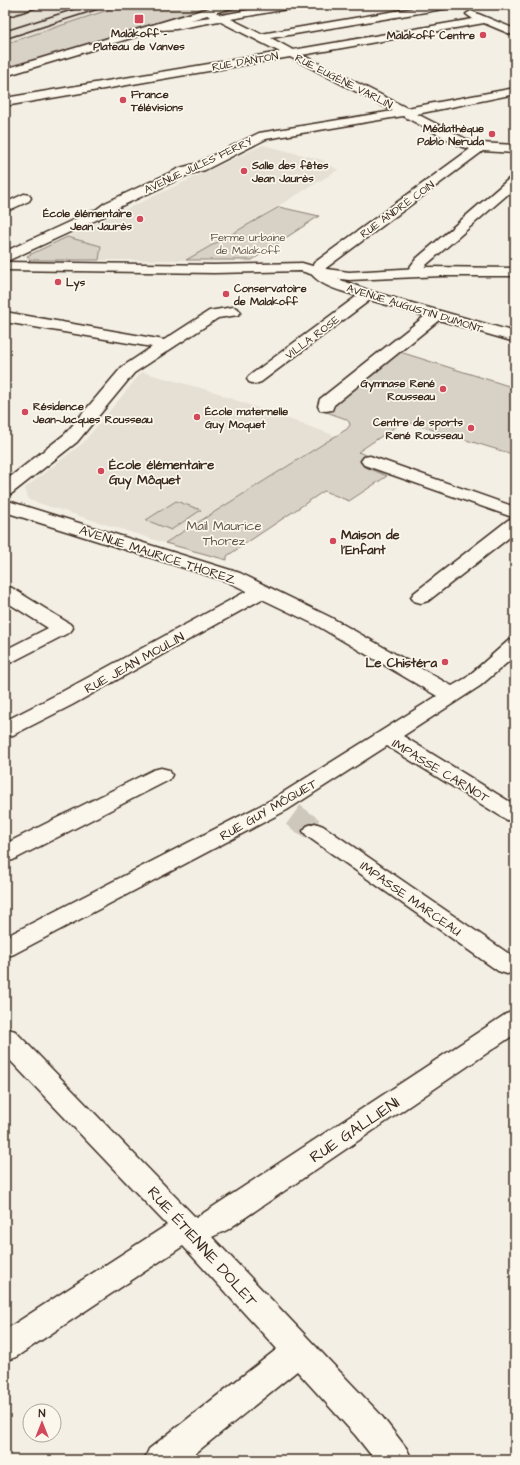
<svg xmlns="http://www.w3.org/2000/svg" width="520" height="1465" font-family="'Architects Daughter',sans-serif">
  <rect width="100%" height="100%" fill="#f3efe4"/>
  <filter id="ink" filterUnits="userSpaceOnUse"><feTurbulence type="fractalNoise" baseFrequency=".025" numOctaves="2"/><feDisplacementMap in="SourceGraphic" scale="8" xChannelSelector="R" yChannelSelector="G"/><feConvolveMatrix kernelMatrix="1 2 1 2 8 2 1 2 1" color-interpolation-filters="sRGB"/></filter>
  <g filter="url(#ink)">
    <g fill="#e5dfd4">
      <path d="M5,5h118l-118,39z"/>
      <path d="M263,145l59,15 16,10 -85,51 26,-14 -93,53h-87l2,-14 -34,-9z"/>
      <path d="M142,372l80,22 -1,1 115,41 -171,107 -136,-43 -4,-12 58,-45z"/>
    </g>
    <g fill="#d8d1c6" stroke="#8a7e72">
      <path d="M123,5h91l-209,65v-26z"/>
      <path d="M245,5h23l4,1 -43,8 -6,-1z"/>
      <path d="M279,207l40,9 -67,44h-66z"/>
      <path d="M67,237l34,9 -2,14h-69l-3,-4z"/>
      <path d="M400,352l115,36v67l-111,-34 -46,31 16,6 -11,8 24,10 -38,25 -25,-10 -97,65v4l-62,-17 182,-114 3,-4 -1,-3 -3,-3 -28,-10 8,-3z"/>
      <path d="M176,501l25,9 -30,20 -25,-10z"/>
    </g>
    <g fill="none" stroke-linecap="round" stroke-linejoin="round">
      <path stroke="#cec8bc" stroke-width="24" stroke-dasharray="24 12" stroke-linecap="butt" d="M293,815l22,16"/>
      <g stroke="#3b2a1e" stroke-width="3">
        <g id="minor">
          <path d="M276,5h22l-5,3 -62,11 30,15 170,-29h23l-5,3 -178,30 22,12 180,-31 -7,-5 5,-3 44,18v7l-31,-13 -182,32 105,53 108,-20v6l-98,20 53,27 10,2 35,2v8l-32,-2 -157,117 -1,3 13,8 35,13 142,40v10l-76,-22 -105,85 -2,5 -6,1 -6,-1 -2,-4 2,-7 105,-83 -55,-16 -109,82 -6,2 -6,-2 -2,-3 2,-3 108,-80c-15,-5 -38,-10 -47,-24l4,-9 156,-114 -8,-2 -59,-31 -137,23 -61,31 -15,4 -75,35 -8,6 -102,47 1,-11 91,-42 8,-6 75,-35 15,-4 64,-31 134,-22 -103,-54 -285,49v-8l275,-46 -61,-31 -43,8 -14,1 -5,-3 5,-3 48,-7 -7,-5 5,-3 14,6z"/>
          <path d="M515,177v11l-89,77c-5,7 -8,11 -17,9l-2,-3 9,-12 94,-81z"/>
          <path d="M24,194l5,1 2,3 -2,3 -24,11v-9z"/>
          <path d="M233,307l5,2 3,3 -3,3 -20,3 -84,55 -57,69 -66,52 -6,1v-14l60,-47 57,-67 30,-20 -147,-25v-10l159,28 45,-29z"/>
          <path d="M370,456l145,51v26l-87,68 -7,2 -7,-2 -3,-4 3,-4 94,-73 7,-2 -151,-53 -3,-4 3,-4z"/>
          <path d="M5,500l235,73 90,44 122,69 14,-8 42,-37 7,-2v17l-35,30 -77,50 112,69v17l-8,-2 -120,-74 -100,64 -273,144 -9,3v-20l266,-137 166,-104 -121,-71 -54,-26 -190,106 -59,30 -8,2v-16l51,-26 191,-104 -21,-10 -221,-69z"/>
          <path d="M5,586l7,2 58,36 3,4 -3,4 -58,30 -7,2v-14l43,-22 -43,-27z"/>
          <path d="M161,768l8,2 3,5 -3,5 -156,80 -8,2v-18l148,-74z"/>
          <path d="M315,823l8,3 192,132v14l-8,2 -9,-3 -191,-135 -4,-5 4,-5z"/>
          <path d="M515,1011v23l-288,196 -15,7 168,177 27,35 5,11h-37l-19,-24 -59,-65 -110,89h-43l5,-11 128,-100 -94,-103 -167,111 -11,4v-31l162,-105 -162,-170v-27l10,3 181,187 310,-204z"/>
        </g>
      </g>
      <g stroke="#3b2a1e" stroke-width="3">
        <g id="major">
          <path d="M219,5h16l-1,2 -229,69v-7z"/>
          <path d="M5,262l209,3 88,-2 17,5 30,4 70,-4 6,-1 90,1v8h-73l-93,4 -32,-4 -16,-5 -87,2 -209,-3z"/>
        </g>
      </g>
      <use href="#minor" fill="#fbf7ec" fill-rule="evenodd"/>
      <use href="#major" fill="#fbf7ec" fill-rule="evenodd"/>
      <g stroke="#3b2a1e" stroke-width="1.5">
        <path d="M5,9l12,-4"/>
        <path d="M5,18l41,-13"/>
        <path d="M5,31l82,-26"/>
        <path d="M5,39l106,-34"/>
      </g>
    </g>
  </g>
  <g fill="#d1495b" stroke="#fbf7ec" stroke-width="1.5">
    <rect x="134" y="14" width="10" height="10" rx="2"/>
    <circle cx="483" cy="35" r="4"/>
    <circle cx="123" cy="100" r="4"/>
    <circle cx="492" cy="134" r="4"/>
    <circle cx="244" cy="171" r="4"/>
    <circle cx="140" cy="219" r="4"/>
    <circle cx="58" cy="282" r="4"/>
    <circle cx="226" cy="294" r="4"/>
    <circle cx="443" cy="389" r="4"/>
    <circle cx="25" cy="412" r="4"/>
    <circle cx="197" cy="417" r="4"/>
    <circle cx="471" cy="428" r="4"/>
    <circle cx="101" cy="471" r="4"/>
    <circle cx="333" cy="541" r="4"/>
    <circle cx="445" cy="662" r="4"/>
  </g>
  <g text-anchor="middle" stroke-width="3.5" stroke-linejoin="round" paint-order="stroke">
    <g font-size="11" font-weight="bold" fill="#3b2a1e" stroke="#fbf7ec" text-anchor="start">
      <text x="139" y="37" text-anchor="middle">Malakoff -<tspan x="139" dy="13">Plateau de Vanves</tspan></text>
      <text x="475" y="39" text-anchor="end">Malakoff Centre</text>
      <text x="131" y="98">France<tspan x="131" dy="13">Télévisions</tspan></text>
      <text x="484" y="132" text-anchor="end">Médiathèque<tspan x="484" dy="13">Pablo Neruda</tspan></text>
      <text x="252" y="169">Salle des fêtes<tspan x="252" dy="13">Jean Jaurès</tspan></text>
      <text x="132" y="217" text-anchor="end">École élémentaire<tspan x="132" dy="13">Jean Jaurès</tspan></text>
      <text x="66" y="286">Lys</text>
      <text x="234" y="292">Conservatoire<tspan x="234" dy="13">de Malakoff</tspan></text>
      <text x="435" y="387" text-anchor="end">Gymnase René<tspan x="435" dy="13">Rousseau</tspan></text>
      <text x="33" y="410">Résidence<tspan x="33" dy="13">Jean-Jacques Rousseau</tspan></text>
      <text x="205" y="415">École maternelle<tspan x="205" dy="13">Guy Moquet</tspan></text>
      <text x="463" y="426" text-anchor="end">Centre de sports<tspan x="463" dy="13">René Rousseau</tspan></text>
    </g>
    <g font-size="11" fill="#3b2a1e" stroke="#fbf7ec">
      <text transform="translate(245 61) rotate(-10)" y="4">RUE DANTON</text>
      <text transform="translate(344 81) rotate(27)" y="4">RUE EUGÈNE VARLIN</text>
      <text transform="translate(198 165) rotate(-25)" y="4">AVENUE JULES FERRY</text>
      <text transform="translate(397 209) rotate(-36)" y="4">RUE ANDRÉ COIN</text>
      <text transform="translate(415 308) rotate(17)" y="4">AVENUE AUGUSTIN DUMONT</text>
      <text transform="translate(312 337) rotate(-37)" y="4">VILLA ROSE</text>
    </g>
    <g font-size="11" fill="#625448" stroke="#fbf7ec">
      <text x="248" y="241">Ferme urbaine<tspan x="248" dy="13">de Malakoff</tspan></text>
    </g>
    <g font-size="13" font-weight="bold" fill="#3b2a1e" stroke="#fbf7ec" text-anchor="start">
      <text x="109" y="469">École élémentaire<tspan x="109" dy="15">Guy Môquet</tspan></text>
      <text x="341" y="539">Maison de<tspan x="341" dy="15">l'Enfant</tspan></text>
      <text x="437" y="667" text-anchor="end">Le Chistéra</text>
    </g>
    <g font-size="13" fill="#625448" stroke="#fbf7ec">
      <text x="224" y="530">Mail Maurice<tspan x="224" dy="15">Thorez</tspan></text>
    </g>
    <g font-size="13" fill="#3b2a1e" stroke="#fbf7ec">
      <text transform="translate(158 554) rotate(18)" y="5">AVENUE MAURICE THOREZ</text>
      <text transform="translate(134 662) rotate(-29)" y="5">RUE JEAN MOULIN</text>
      <text transform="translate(441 770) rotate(31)" y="5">IMPASSE CARNOT</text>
      <text transform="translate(268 809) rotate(-30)" y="5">RUE GUY MÔQUET</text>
      <text transform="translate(411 898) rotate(35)" y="5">IMPASSE MARCEAU</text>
    </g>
    <g font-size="16" fill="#3b2a1e" stroke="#fbf7ec">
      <text transform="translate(354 1129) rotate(-34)" y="6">RUE GALLIENI</text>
      <text transform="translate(203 1246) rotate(48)" y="6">RUE ÉTIENNE DOLET</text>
    </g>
  </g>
  <rect width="520" height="1465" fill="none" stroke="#fbf7ec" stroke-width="20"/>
  <rect x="10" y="10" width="500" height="1445" fill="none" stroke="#3b2a1e" stroke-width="1.5" filter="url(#ink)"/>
  <g transform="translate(42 1423)"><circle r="19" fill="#fbf7ec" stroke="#aea59a"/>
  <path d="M0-3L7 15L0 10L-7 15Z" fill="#d1495b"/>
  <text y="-6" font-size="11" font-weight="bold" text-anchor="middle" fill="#3b2a1e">N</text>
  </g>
</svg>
